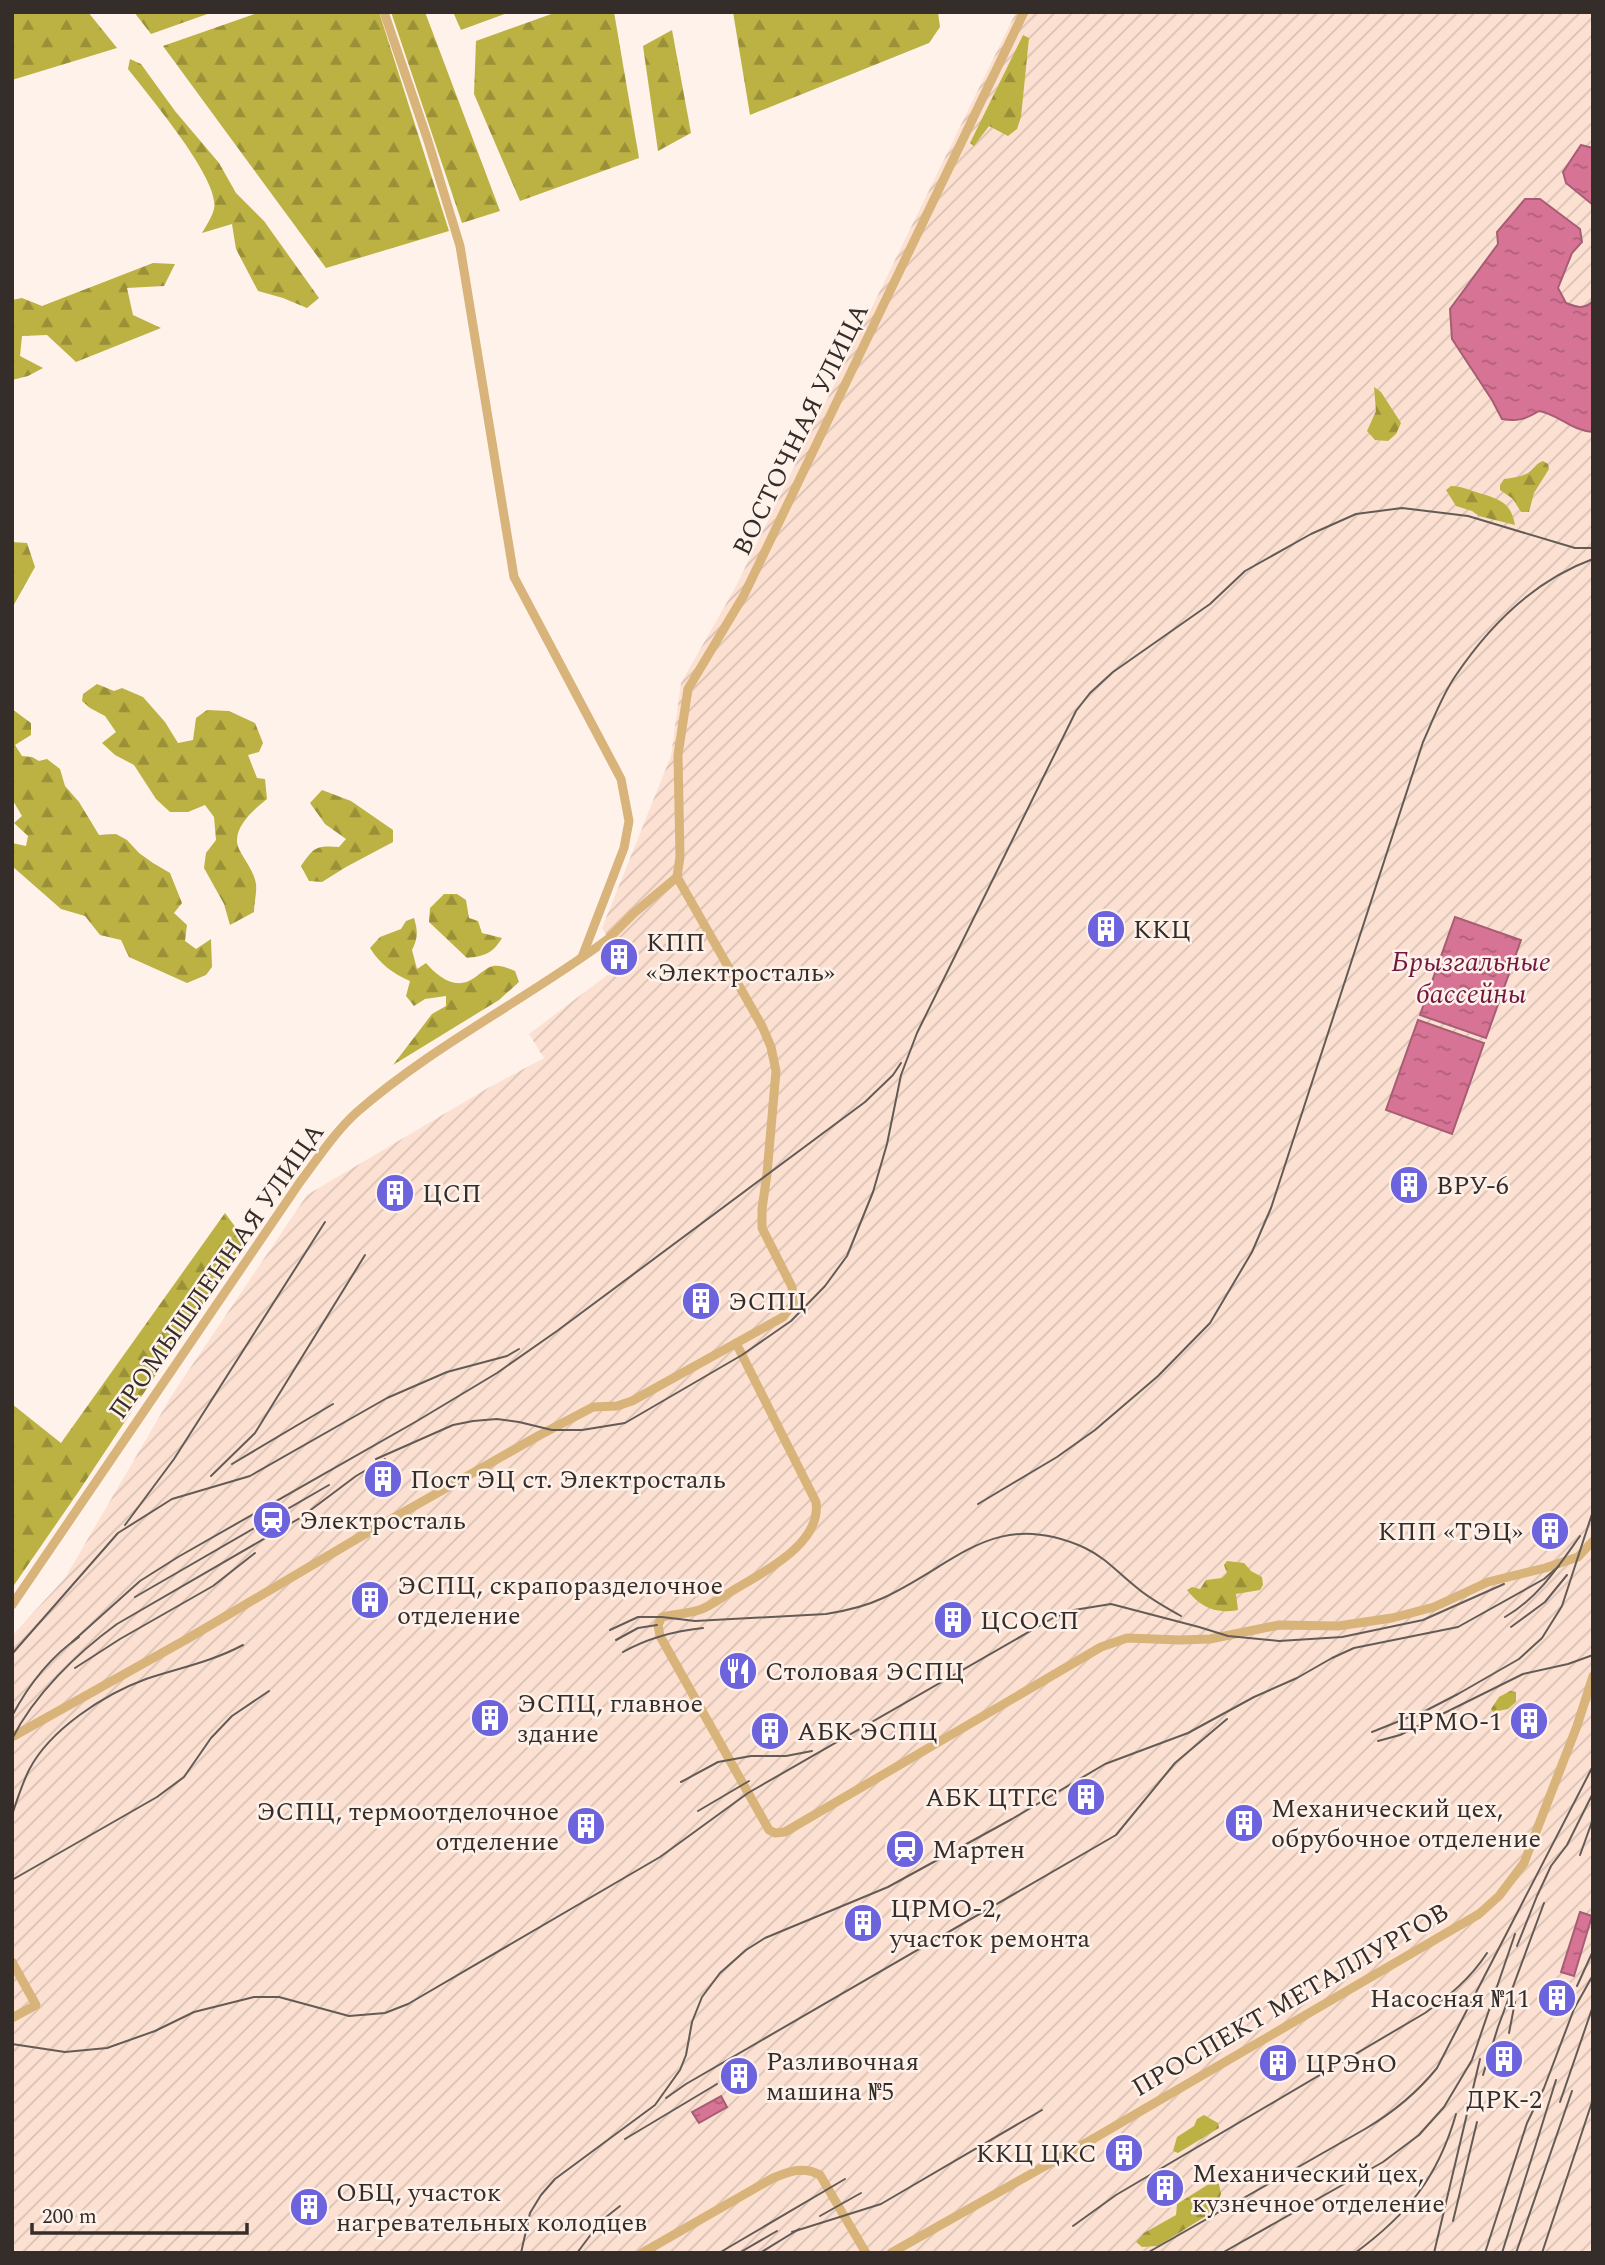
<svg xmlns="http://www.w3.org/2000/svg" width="1605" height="2265" font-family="Spectral,serif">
  <defs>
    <pattern id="industrial-furrows" width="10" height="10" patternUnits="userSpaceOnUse" patternTransform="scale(1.75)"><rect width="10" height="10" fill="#fce1d2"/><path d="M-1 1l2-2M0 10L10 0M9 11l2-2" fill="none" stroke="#d9c1b4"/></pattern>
    <pattern id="forest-firs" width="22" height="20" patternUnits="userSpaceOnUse" patternTransform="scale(1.75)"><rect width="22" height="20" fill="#bcb143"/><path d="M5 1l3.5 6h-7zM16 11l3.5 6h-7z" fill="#9a9038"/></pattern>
    <pattern id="water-ripples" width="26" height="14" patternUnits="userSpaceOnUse" patternTransform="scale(1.75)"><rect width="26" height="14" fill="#d77394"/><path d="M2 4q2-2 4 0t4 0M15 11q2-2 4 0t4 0" fill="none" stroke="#af5f79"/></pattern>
  </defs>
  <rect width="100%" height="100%" fill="#fef2eb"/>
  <path fill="url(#industrial-furrows)" d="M1016,12h577v2241h-1581v-617l53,-58 107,-183 135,-200 181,-107 56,-30 -15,-24 89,-67 -9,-14 6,-4 -13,-21 69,-172 10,-73 54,-95z"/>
  <g fill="url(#forest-firs)">
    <path d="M88,12l29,36 -105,32v-67z"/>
    <path d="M134,12h79l-62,22z"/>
    <path d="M260,12h119l70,219 -123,37 -163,-222z"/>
    <path d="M391,12h34l75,199 -38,12z"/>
    <path d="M453,12h57l-49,18z"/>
    <path d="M557,12h57l25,146 -119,43 -46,-107 2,-53z"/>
    <path d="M733,12h205l2,15 -11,16 -179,72z"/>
    <path d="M672,30l19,103 -33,18 -15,-105z"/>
    <path d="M1023,35l6,3 -8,79 -4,12 -9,7 -19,-10 -15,20 -4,-3z"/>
    <path d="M130,59l11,5 34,47 44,52 17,30 28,28 55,77 -12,10 -24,-10 -25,-7 -22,-42 -4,-25 -30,9c4,-7 10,-16 12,-24 7,-29 -67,-115 -86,-140z"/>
    <path d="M153,263l22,1 -11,22 -37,2 6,27 28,13 -85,34 -29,-27 -25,1 -2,20 23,12 -15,8 -16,4v-80l10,-2 20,8z"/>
    <path d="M1374,387l7,5 20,31 -5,11 -8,7 -13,-1 -8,-9 9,-20z"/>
    <path d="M1543,461l5,3 1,5 -15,24 -5,19h-8l-8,-13 -13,-9v-5l4,-6c8,-1 17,-2 24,-6 6,-4 7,-9 15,-12z"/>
    <path d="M1451,486c11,0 18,4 28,7 20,6 32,9 36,32l-36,-9 -7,-5 -16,-5 -10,-16z"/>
    <path d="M12,542l15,1 8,24 -23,41z"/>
    <path d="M97,684l17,7 8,-3 21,9 22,25 13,21 15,-3 3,-22 11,-8 22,1 26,12 8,20 -4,9 -11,3 9,23 8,1 2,20c-14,11 -37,31 -28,50 6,12 15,22 17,35 1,9 -2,19 -2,28l-24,13 -6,-21 -20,-36 2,-15 10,-13 -2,-23 -9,-12 -17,7h-18l-14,-13 -22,-34 -19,-10 -13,-12 14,-11 -11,-16 -15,-8 -8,-7 1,-7z"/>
    <path d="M12,709l19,14v12l-16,10 7,11 10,1 7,4 8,-2 13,10 5,17 14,16 20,33 17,-1 11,6 12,13 14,10 17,10 12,30 -8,10 13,12 -2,16 11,8 15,-10 1,28 -6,8 -19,8 -58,-26 -8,-17 -21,-5 -15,-19 -24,-7 -49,-43v-23l14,3 2,-10 -14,-13 8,-7 -10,-17z"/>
    <path d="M322,790l29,11 42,29v12l-47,25 -24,15 -13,-1 -8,-15c13,-19 15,-21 38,-19l7,-8 -21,-15 -15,-21z"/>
    <path d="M444,894h13l9,6 3,18 9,3 4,12 20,5c-9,15 -17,18 -35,20l-38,-36 1,-14z"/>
    <path d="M414,918c4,13 4,20 -2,32l5,19 9,-6c12,14 30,28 48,15 6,-4 13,-11 19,-12 8,-1 15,2 22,5l4,11 -20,18 -106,65 39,-51 14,-8v-10l-21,3 -11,7 -8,-10 4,-15c-18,-8 -30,-17 -40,-33l10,-11 21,-8 5,-8z"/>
    <path d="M225,1213l20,27 -166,251 -67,97v-184l49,39z"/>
    <path d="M1227,1561l17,2 7,8 11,6 1,8 -3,5 -24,4 2,16c-22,4 -37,-2 -51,-20l5,-3 8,2 6,-9 16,-2 5,-5 -3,-8z"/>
    <path d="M1510,1691l6,1v10l-8,7 -15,3 -2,-3 8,-12z"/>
    <path d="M1204,2115l14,8 1,5 -41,25 -5,-2 4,-14 17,-11 3,-7z"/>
    <path d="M1212,2182l7,2 2,10 -7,17 -56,35 -16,1 -6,-5 8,-9 32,-18 1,-11z"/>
  </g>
  <g fill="url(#water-ripples)" stroke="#a65e74" stroke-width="2">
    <path d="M1581,145l12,3v57l-27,-22 -3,-11z"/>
    <path d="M1525,199h15l40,30 2,13 -10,11 -14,35 8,15c10,4 18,7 27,-2v131c-23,-2 -33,-17 -54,-21 -13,8 -22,11 -37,8l-10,-19 -40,-61 -2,-30 48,-65 -1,-12z"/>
    <path d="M1455,917l66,23 -35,98 -66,-23z"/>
    <path d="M1418,1020l66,23 -32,91 -66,-24z"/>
    <path d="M1580,1912l12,4 -18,60 -13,-4z"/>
    <path d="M721,2096l6,11 -28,16 -7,-11z"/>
  </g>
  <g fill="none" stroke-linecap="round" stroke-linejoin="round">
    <g stroke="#d8b37a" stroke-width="9">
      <path d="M384,12l44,129 32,105 54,331 107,202 8,42 -5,27 -42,109"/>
      <path d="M677,877l3,-20 -2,-102 10,-66 56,-94 280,-583"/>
      <path d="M736,1343l80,159c6,42 -54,71 -84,89 -10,6 -22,16 -33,19 -12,4 -25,4 -37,7l-4,8 2,11 109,194 6,3 10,-1 316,-185 26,-9 53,2 30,-1 69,-14 59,1 54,-8 42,-11 54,-25 57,-14 33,-11 15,-16"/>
      <path d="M12,1605l288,-423c18,-24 35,-50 57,-70 77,-67 170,-113 251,-173l26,-26 43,-36"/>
      <path d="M12,1737l175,-98 178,-105 173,-98 55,-29 24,-1 15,-5 151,-84 10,-13 -1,-17 -30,-59v-19l5,-35 9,-103 -5,-24 -9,-21 -85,-149"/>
      <path d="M12,1962l24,43 -24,13"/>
      <path d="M642,2253l131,-75c17,-7 31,-12 47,-3l46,78"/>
      <path d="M891,2253l207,-117 381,-222 20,-18 25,-33 53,-137 16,-50"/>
    </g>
    <g stroke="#645b57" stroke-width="2">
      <path d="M376,1459l77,-34 20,-4 24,-2 22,3 33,8h30l43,-7 117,-68 49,-34 34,-35 22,-30 26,-64 14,-48 14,-69 16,-42 159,-322 14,-18 23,-21 97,-68 35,-33 66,-37 45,-20 46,-6 66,8 107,32h18"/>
      <path d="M232,1464l101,-60"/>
      <path d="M211,1476l44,-43 110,-178"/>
      <path d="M978,1504l79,-47 38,-27 63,-54 52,-53 42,-71 19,-44 152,-466c10,-22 19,-47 33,-67 34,-50 79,-95 137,-116"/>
      <path d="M125,1525l49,-66 151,-237"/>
      <path d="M135,1597l194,-112"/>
      <path d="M1505,1617c33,-19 53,-50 75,-81"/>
      <path d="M1511,1627l34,-25 22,-27"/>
      <path d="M610,1630l28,-13h24l33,4 131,-7c19,-3 38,-7 57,-16 74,-34 111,-91 202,-50 21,10 33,25 51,39 14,12 29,20 45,29"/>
      <path d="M616,1640l22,-12 19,-3"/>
      <path d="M72,1642l68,-61 38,-24 239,-136 80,-48 60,-42 308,-229 28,-27 8,-12"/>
      <path d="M623,1652c25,-14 51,-21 80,-24"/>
      <path d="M12,1654l106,-121 54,-34 78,-23 137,-78 60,-26 60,-16 12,-7"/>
      <path d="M75,1668l45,-29 93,-53 42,-33"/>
      <path d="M12,1716c16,-30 38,-59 67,-79"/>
      <path d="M1372,1732l55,-22 31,-16 61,-35 23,-21 20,-32 30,-92"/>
      <path d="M12,1739c22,-44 65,-86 105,-115l183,-106 56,-42 29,-17"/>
      <path d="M1378,1741l22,-6 123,-61 45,-10 25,-9"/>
      <path d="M681,1782l37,-20 33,-6h35l26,-5"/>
      <path d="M698,1811l51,-30"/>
      <path d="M12,1815c5,-15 10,-31 17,-45 21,-41 76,-76 117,-91 33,-11 65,-17 97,-34"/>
      <path d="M1580,1855l13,-36"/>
      <path d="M12,1880l145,-83 27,-20 27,-39 21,-22 37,-25"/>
      <path d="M1517,1946l20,-50 14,-30 16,-21 26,-52"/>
      <path d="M1577,1986l16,-35"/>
      <path d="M1509,2033l6,-31"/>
      <path d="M12,2044l53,8 42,-4 48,-17 39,-19 60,-15h25l70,19 36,-3 23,-9 252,-147 88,-64 305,-175 21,-8 37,-6 88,23 29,9 51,5 63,-4 81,-17 81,-36"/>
      <path d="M1483,2075l15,-48 46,-124"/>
      <path d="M666,2098l20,-14 430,-249 59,-72 52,-44"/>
      <path d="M1560,2102l33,-96"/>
      <path d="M625,2139l92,-55"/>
      <path d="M820,2216l41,-23"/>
      <path d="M1453,2221l24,-99"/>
      <path d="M1073,2226l43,-31 309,-182c24,-17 45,-34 62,-60"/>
      <path d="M792,2232l89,-28 161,-94"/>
      <path d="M521,2253l9,-40 11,-18 14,-16 100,-74 25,-35 6,-15 6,-33 10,-25 18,-24 26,-23 19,-12 123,-51 124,-68 93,-55 83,-31 66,-36 43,-19 35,-20 22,-10 104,-21 86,-48 15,-13"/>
      <path d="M577,2253l24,-32 19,-15"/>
      <path d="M719,2253l126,-74"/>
      <path d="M739,2253l38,-22"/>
      <path d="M760,2253l39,-24"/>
      <path d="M1147,2253l218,-124c29,-17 51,-35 72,-61l156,-302"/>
      <path d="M1222,2253l161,-91 36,-27 25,-28 28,-47 43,-126"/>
      <path d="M1355,2253c53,-39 83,-76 101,-139"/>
      <path d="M1434,2253l46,-194"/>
      <path d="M1485,2253l42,-130 17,-35 30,-79 19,-34"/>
      <path d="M1502,2253l54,-173"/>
      <path d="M1516,2253l56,-162"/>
      <path d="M1542,2253l51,-154"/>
    </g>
  </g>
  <defs>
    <g id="building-disc" transform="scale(2.0125)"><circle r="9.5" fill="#6c63dd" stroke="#fef2eb"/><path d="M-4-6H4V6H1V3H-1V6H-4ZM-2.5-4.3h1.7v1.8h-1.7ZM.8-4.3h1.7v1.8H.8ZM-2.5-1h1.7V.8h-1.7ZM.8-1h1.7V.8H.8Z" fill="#fff"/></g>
    <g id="station-disc" transform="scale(2.0125)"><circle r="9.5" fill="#6c63dd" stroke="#fef2eb"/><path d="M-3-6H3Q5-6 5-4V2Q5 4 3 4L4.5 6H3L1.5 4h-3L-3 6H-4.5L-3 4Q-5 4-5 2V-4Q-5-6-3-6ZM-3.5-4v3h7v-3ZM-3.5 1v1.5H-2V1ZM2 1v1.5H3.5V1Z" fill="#fff"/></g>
    <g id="restaurant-disc" transform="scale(2.0125)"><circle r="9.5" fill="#6c63dd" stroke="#fef2eb"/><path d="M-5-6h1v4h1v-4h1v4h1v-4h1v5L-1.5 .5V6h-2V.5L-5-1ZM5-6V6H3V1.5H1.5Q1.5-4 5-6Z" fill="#fff"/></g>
  </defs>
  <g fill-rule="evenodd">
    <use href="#building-disc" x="1106" y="929"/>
    <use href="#building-disc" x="619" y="957"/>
    <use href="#building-disc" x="1409" y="1185"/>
    <use href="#building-disc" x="395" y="1193"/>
    <use href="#building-disc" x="701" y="1301"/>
    <use href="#building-disc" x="383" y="1479"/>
    <use href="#station-disc" x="272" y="1520"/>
    <use href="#building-disc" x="1550" y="1531"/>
    <use href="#building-disc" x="370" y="1600"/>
    <use href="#building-disc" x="953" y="1620"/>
    <use href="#restaurant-disc" x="738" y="1671"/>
    <use href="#building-disc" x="490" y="1718"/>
    <use href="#building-disc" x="1529" y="1721"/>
    <use href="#building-disc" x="770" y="1731"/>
    <use href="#building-disc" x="1086" y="1797"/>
    <use href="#building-disc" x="1244" y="1823"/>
    <use href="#building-disc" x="586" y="1826"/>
    <use href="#station-disc" x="905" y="1849"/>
    <use href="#building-disc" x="863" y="1923"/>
    <use href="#building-disc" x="1557" y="1998"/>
    <use href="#building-disc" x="1504" y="2059"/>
    <use href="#building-disc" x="1278" y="2063"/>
    <use href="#building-disc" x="739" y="2076"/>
    <use href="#building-disc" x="1124" y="2153"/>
    <use href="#building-disc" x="1165" y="2188"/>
    <use href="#building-disc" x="309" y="2207"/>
  </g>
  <g text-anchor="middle" stroke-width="5" stroke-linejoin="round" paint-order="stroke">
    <g font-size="26" fill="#352d29" stroke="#fef2eb">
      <text transform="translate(800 429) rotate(-64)" y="9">ВОСТОЧНАЯ УЛИЦА</text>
      <text transform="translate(216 1271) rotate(-55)" y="9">ПРОМЫШЛЕННАЯ УЛИЦА</text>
      <text transform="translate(1290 1999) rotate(-30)" y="9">ПРОСПЕКТ МЕТАЛЛУРГОВ</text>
    </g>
    <g font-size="26" fill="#352d29" stroke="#fef2eb" text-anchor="start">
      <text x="1133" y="938">ККЦ</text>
      <text x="646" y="951">КПП<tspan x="646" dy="30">«Электросталь»</tspan></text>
      <text x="1436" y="1194">ВРУ-6</text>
      <text x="422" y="1202">ЦСП</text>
      <text x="728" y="1310">ЭСПЦ</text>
      <text x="410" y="1488">Пост ЭЦ ст. Электросталь</text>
      <text x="299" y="1529">Электросталь</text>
      <text x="1523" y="1540" text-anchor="end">КПП «ТЭЦ»</text>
      <text x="397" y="1594">ЭСПЦ, скрапоразделочное<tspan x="397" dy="30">отделение</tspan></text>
      <text x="980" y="1629">ЦСОСП</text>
      <text x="765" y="1680">Столовая ЭСПЦ</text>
      <text x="517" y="1712">ЭСПЦ, главное<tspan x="517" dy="30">здание</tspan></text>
      <text x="1502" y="1730" text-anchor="end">ЦРМО-1</text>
      <text x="797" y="1740">АБК ЭСПЦ</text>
      <text x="1059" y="1806" text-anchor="end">АБК ЦТГС</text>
      <text x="1271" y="1817">Механический цех,<tspan x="1271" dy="30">обрубочное отделение</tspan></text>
      <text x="559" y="1820" text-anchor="end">ЭСПЦ, термоотделочное<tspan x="559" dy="30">отделение</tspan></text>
      <text x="932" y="1858">Мартен</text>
      <text x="890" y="1917">ЦРМО-2,<tspan x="890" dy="30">участок ремонта</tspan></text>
      <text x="1530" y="2007" text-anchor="end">Насосная №11</text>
      <text x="766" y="2070">Разливочная<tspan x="766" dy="30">машина №5</tspan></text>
      <text x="1305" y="2072">ЦРЭнО</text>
      <text x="1504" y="2108" text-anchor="middle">ДРК-2</text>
      <text x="1097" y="2162" text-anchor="end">ККЦ ЦКС</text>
      <text x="1192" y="2182">Механический цех,<tspan x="1192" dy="30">кузнечное отделение</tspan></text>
      <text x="336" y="2201">ОБЦ, участок<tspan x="336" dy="30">нагревательных колодцев</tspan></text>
    </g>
    <g font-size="28" font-style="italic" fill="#72183e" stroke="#fef2eb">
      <text x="1471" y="971">Брызгальные<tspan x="1471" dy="32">бассейны</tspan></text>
    </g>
  </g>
  <rect width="1605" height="2265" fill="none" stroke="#352d29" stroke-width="28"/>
  <path d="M32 2223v10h215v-10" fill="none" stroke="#352d29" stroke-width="3.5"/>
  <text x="42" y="2223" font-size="21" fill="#352d29" stroke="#fef2eb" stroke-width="5" paint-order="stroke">200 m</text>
</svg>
